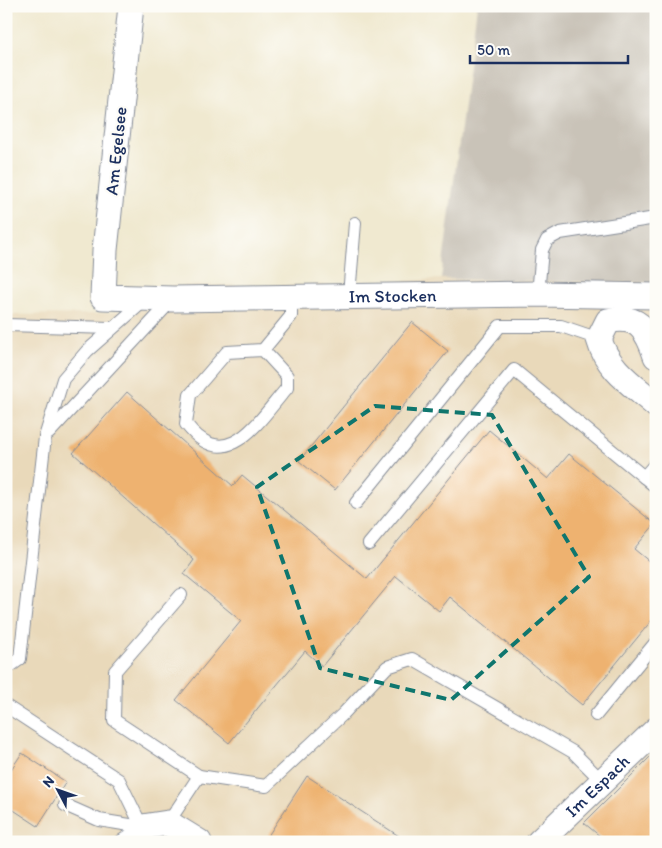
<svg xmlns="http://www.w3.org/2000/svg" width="662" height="848" font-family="Itim,sans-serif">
  <rect width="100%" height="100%" fill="#fdfcf7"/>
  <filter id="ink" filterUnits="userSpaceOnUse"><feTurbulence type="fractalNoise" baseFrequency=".02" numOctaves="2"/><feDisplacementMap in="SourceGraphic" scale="10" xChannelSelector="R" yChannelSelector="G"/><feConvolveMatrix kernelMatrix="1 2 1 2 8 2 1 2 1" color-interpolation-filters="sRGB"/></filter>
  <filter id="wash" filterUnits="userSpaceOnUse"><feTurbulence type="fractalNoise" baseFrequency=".0096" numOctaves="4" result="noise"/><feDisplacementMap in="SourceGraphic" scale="20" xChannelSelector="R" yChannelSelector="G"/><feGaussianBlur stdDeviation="1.12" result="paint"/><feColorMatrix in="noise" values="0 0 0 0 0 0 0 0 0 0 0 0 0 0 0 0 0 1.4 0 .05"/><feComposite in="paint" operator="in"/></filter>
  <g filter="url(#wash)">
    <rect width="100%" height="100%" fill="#f0e9d0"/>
    <path fill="#e9d9ba" d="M441,279l215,4v559h-650v-527l91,-1 30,-4 -1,-24 200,-1z"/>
    <path fill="#c9c3b8" d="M477,6h179v277l-215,-4z"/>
    <g id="blocks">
      <g fill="#eeb270">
        <path d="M412,322l36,29 -113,139 -36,-29z"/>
        <path d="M127,392l106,94 9,-11 125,104 122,-149 59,49 21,-25 86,70 -21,25 22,18v48l-74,90 -132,-108 -11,14 -43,-35 -74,90 -17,-15 -76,92 -53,-43 65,-79 -57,-47 10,-14 -121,-107z"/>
        <path d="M656,751v91h-49l-23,-19z"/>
        <path d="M22,753l44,29 -28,44 -32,-21v-28z"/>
        <path d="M307,776l101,66h-144z"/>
      </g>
    </g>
  </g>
  <g filter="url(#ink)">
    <use href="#blocks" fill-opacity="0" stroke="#868c97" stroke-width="1"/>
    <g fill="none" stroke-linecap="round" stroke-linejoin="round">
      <g stroke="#868c97" stroke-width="14">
        <g id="lane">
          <path d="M538,294l4,-44 5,-10 13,-7 96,-15"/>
          <path d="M349,295l6,-72"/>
          <path d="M6,325l105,3"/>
          <path d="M263,350l24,26v12c-28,32 -60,89 -101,36l4,-29 37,-43 36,-2 28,-34v-18"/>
          <path d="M49,433l124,-134"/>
          <path d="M644,477l12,10"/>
          <path d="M356,503l144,-177h61l38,13"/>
          <path d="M369,544l145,-174 130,107 12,-14"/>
          <path d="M181,595l-66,76 -1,49 85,56"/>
          <path d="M6,669l14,-10 25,-222 18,-58 24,-28 58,-51"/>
          <path d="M6,706l113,74 23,47"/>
          <path d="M596,715l60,-73"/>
          <path d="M65,805l34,15 43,7"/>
          <path d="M168,823l31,-47 67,10 77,-72 44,-47 25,-8 161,93 30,30"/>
          <path d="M120,842l22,-15"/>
        </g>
      </g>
      <g stroke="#868c97" stroke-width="27">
        <g id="street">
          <path id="s1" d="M131,6l-26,244 -2,47 70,2 365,-5 118,2"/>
          <path d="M656,356c-9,-27 -18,-42 -48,-35l-9,18c8,30 34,46 57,66"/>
          <path d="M142,827l26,-4 31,19"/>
          <path id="s2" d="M539,842l117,-112"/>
        </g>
      </g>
      <use href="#lane" stroke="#fff" stroke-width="12"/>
      <use href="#street" stroke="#fff" stroke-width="25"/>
    </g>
  </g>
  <path fill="none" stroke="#0f766e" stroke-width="4" stroke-dasharray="10 6" stroke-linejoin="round" d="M375,406l117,9 97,162 -138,123 -131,-32 -63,-181z"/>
  <g text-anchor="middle" stroke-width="4.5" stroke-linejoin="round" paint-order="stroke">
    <g font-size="18" fill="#1b2f5e" stroke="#fdfcf7">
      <text transform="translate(116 151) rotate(-84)" y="6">Am Egelsee</text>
      <text dy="6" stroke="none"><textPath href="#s1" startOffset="582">Im Stocken</textPath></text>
      <text dy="6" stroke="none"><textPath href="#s2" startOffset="81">Im Espach</textPath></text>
    </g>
  </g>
  <rect width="662" height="848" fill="none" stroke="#fdfcf7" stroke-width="25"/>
  <g transform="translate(58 790) rotate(311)" stroke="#fdfcf7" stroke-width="4" paint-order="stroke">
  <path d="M0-4L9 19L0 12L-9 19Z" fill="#1b2f5e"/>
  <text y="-8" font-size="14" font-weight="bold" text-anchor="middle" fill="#1b2f5e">N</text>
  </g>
  <path d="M470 55v8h158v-8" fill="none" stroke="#1b2f5e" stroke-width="2.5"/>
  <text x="477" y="55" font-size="15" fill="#1b2f5e" stroke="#fdfcf7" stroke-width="4" paint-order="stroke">50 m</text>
</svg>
